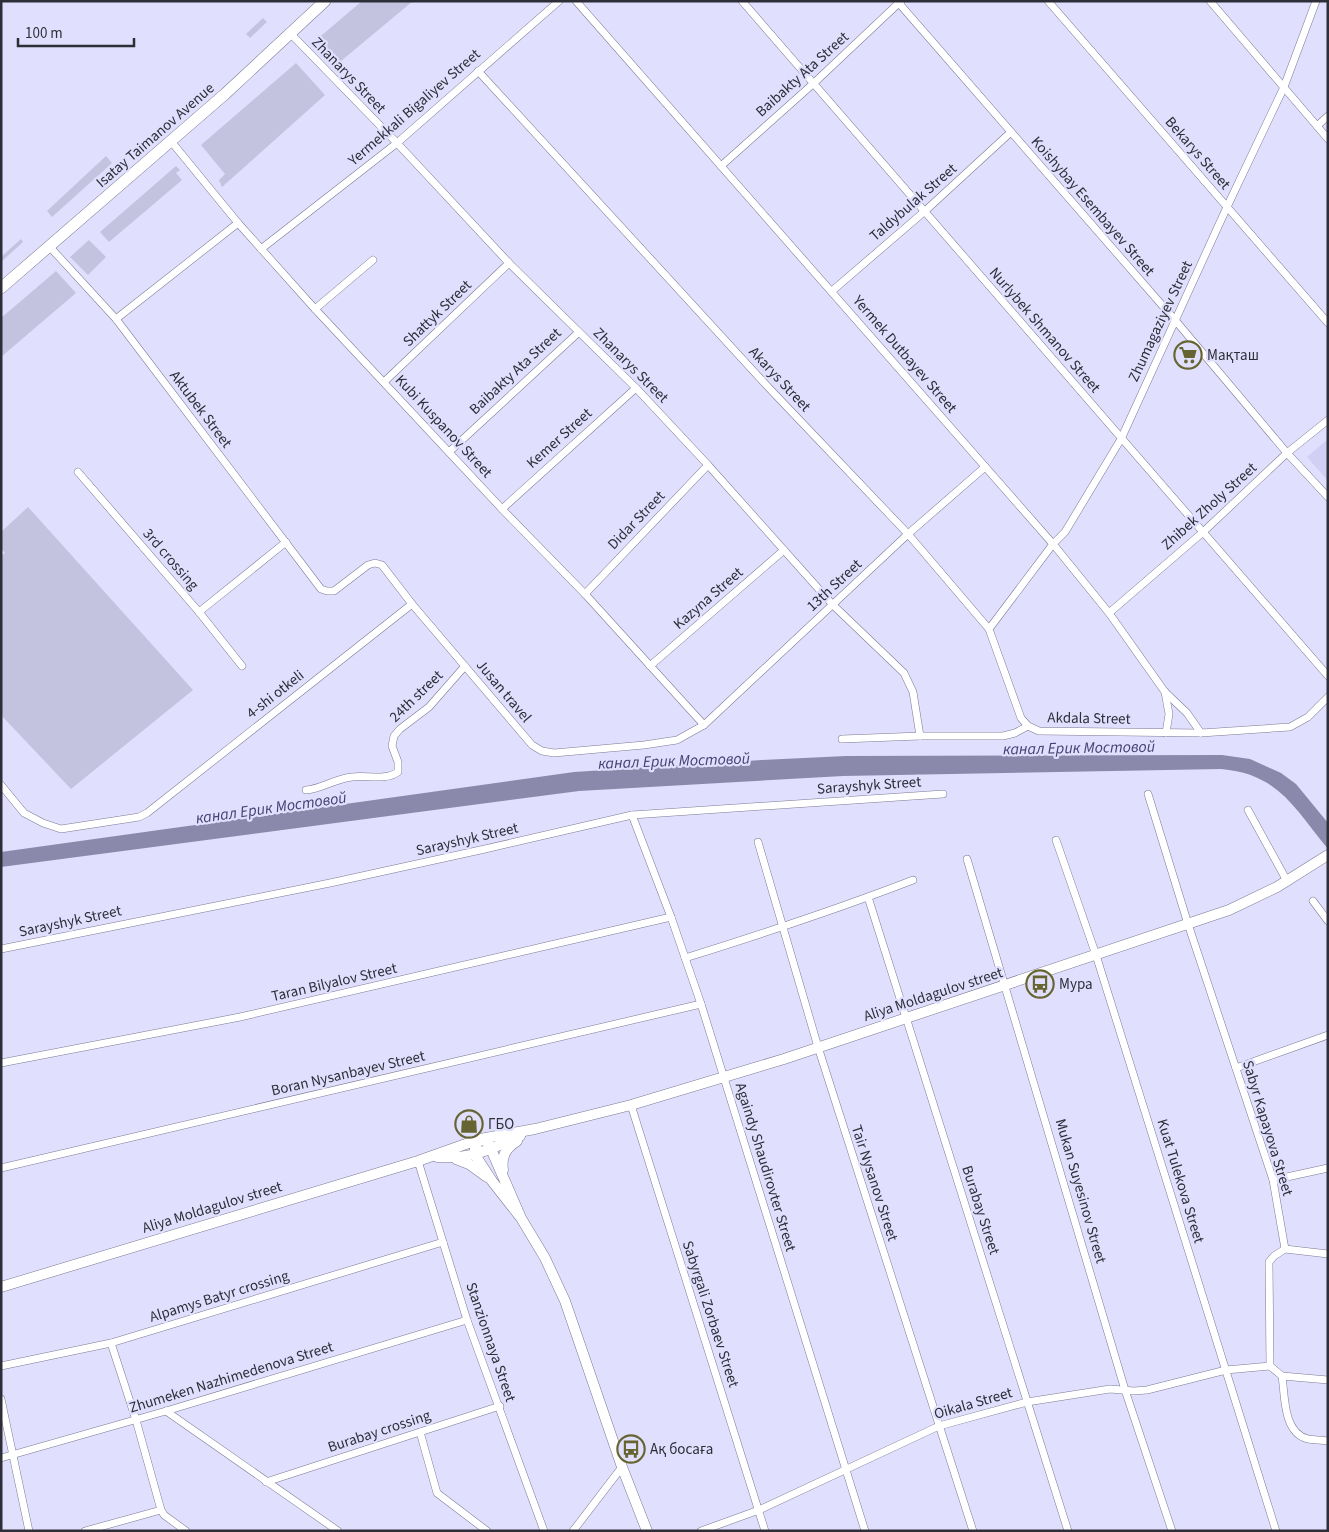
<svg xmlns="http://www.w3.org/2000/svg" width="1329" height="1532" font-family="'Source Sans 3',sans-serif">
  <rect width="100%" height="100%" fill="#e0dffd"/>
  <path fill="#d1d0f4" d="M1328,439v42l-21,-24z"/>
  <g fill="#c4c3df">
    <path d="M362,1h51l-78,65 -20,-25z"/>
    <path d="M263,18l4,4 -17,16 -4,-4z"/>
    <path d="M296,63l29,32 -103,92 -3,-7 6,-6 -24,-29z"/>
    <path d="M106,156l6,7 -60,54 -5,-6z"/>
    <path d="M176,166l4,4 -4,3 6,7 -73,62 -9,-10z"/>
    <path d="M21,239l2,3 -22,20v-5z"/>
    <path d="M89,240l17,17 -18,18 -18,-18z"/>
    <path d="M56,271l20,22 -75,64v-39z"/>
    <path d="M28,507l165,183 -122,99 -70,-74v-159l4,-3 -4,-5v-16z"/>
  </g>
  <path fill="#8a89ac" d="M1222,755l28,4 31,14 15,11 32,39v26c-34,-41 -49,-75 -107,-80l-378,7 -264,15 -578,76v-15l573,-80 188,-12 84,-4z"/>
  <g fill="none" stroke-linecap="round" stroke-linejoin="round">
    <g stroke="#7b7a94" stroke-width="8">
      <g id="street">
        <path d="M576,1l477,543 56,69 56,79 22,21 14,20"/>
        <path d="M742,1l586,675"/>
        <path d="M897,1l278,319 112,133 41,44"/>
        <path d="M1048,1l280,322"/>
        <path d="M1210,1l118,138"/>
        <path d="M290,33l107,110 112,120 127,125 72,77 125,140 71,68 9,19 7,44"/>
        <path d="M478,71l291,317 139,146 81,95 32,89 7,8"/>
        <path d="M1317,126l11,-10"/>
        <path d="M170,140l68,83 77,86 187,200 83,85 119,131"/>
        <path d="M721,166l93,-83 87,-82"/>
        <path d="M49,246l67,73 205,270 6,2h7l34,-26 7,-2 7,2 30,39 120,141 10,6 12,2 90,-8 33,-5 27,-15 204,-191 77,-67"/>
        <path d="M261,249l136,-106 162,-142"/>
        <path d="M832,291l93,-80 86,-79"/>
        <path d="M315,309l58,-49"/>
        <path d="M116,319l122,-96"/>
        <path d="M384,382l125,-119"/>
        <path d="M449,452l130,-120"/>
        <path d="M78,472l121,140 43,54"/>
        <path d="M502,509l134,-121"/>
        <path d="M585,594l123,-129"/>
        <path d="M199,612l87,-70"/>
        <path d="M1109,613l93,-80 85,-80 41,-33"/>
        <path d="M989,629l64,-85 12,-12 56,-93 106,-232 57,-120 32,-86"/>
        <path d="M650,666l134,-116"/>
        <path d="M1165,692l4,22 -3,19"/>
        <path d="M842,739l78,-3h83l12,-3 13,-7 11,5 162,2 89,-6 18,-10 20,-20"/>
        <path d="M1,785l23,28 19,10 18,6 78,-12 8,-4 265,-209"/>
        <path d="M306,790c15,-1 28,-11 46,-13 15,-2 33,4 46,-5v-10l-6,-16 2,-10 6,-7 29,-22 36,-41"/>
        <path d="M1148,794l40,130 85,256 12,69 -11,7 -5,6 1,104 12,10c3,20 1,57 26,63 6,1 13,1 20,2"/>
        <path d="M1248,810l39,71"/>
        <path d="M632,815l39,102 30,87 164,527"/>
        <path d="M1056,840l40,115 180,576"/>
        <path d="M758,842l60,205 155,484"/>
        <path d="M967,859l158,531 47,141"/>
        <path d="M868,897l200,634"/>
        <path d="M1313,901l15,20"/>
        <path d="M1,949l329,-66 155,-34 147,-34 311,-21"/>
        <path d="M685,958c77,-24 153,-49 228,-78"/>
        <path d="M1,1063l239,-46 431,-100"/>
        <path d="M1236,1068l92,-33"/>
        <path d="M631,1105l134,426"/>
        <path d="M418,1161l49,159 77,211"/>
        <path d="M1,1168l700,-164"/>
        <path d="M1273,1180l55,-12"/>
        <path d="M1285,1249l43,5"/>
        <path d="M111,1343l25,77 25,90 3,5 22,16"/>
        <path d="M1,1366l110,-23 332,-101"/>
        <path d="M1282,1376l46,4"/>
        <path d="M1,1399l28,132"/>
        <path d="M166,1411l172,120"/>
        <path d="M420,1432l17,61 50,38"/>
        <path d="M1,1458l165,-47 301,-91"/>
        <path d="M266,1482l234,-76"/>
        <path d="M85,1531l76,-21"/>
        <path d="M573,1531l49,-64"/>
        <path d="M701,1531l58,-21 180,-84 88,-24 83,-13 24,2 13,-1 79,-20 44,-4"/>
      </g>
    </g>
    <g stroke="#7b7a94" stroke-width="11">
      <g id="secondary">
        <path d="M437,1157c35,2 52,-7 83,-21"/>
        <path d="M456,1159l13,5 18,13"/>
        <path d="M503,1170c-2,-14 3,-22 14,-29"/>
        <path d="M521,1218l-30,-69 -4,-7 -7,-3 -5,8v8l17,26 29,37 24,40 20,43 57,166 25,64"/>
        <path d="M1,1287l417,-126 62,-22 55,-10 96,-24 153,-46 445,-149 48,-23 51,-32"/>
      </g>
    </g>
    <g stroke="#7b7a94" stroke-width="12">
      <path id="primary" d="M1,288l224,-194 100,-93"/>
    </g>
    <use href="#street" stroke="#fff" stroke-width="7"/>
    <use href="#secondary" stroke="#fff" stroke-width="10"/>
    <use href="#primary" stroke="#fff" stroke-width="11"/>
  </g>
  <defs>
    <g id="supermarket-ring" transform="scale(1.4375)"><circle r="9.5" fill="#e0dffd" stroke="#666531" stroke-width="1.5"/><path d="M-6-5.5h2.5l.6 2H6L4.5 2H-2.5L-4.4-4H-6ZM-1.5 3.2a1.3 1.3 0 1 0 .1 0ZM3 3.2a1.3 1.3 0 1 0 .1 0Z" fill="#666531"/></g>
    <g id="bus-ring" transform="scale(1.4375)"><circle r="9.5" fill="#e0dffd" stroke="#666531" stroke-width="1.5"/><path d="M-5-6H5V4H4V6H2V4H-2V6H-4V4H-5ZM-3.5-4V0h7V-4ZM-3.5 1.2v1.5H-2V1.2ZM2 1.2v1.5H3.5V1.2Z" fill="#666531"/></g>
    <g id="shop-ring" transform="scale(1.4375)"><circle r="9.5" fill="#e0dffd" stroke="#666531" stroke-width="1.5"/><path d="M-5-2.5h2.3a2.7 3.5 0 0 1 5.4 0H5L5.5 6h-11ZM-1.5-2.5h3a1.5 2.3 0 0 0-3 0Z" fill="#666531"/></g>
  </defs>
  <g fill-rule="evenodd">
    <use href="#supermarket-ring" x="1188" y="355"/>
    <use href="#bus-ring" x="1040" y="984"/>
    <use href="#shop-ring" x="469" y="1124"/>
    <use href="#bus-ring" x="631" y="1449"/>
  </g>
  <g text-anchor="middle" stroke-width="4.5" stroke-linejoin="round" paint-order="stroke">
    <g font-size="15" fill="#2e2e39" stroke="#e0dffd">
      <text transform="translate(802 74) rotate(-42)" y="5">Baibakty Ata Street</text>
      <text transform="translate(349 75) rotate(46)" y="5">Zhanarys Street</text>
      <text transform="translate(414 107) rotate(-41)" y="5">Yermekkali Bigaliyev Street</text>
      <text transform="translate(155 135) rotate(-41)" y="5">Isatay Taimanov Avenue</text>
      <text transform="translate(1198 153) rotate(49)" y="5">Bekarys Street</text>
      <text transform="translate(913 202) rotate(-41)" y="5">Taldybulak Street</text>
      <text transform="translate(1093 206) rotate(49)" y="5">Koishybay Esembayev Street</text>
      <text transform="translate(437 313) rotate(-44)" y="5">Shattyk Street</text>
      <text transform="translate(1160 321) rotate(-65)" y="5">Zhumagaziyev Street</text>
      <text transform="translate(1045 330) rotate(49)" y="5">Nurlybek Shmanov Street</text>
      <text transform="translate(905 354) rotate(49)" y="5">Yermek Dutbayev Street</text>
      <text transform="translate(631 365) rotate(45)" y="5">Zhanarys Street</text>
      <text transform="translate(515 371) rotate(-43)" y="5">Baibakty Ata Street</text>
      <text transform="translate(780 379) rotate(47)" y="5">Akarys Street</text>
      <text transform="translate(201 409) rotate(53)" y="5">Aktubek Street</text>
      <text transform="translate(444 426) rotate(47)" y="5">Kubi Kuspanov Street</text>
      <text transform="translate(559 438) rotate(-42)" y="5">Kemer Street</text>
      <text transform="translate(1209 506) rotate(-42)" y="5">Zhibek Zholy Street</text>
      <text transform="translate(636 520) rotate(-46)" y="5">Didar Street</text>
      <text transform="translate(171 559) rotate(49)" y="5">3rd crossing</text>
      <text transform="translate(834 585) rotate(-43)" y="5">13th Street</text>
      <text transform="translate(708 598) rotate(-41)" y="5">Kazyna Street</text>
      <text transform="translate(504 691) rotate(50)" y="5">Jusan travel</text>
      <text transform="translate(275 694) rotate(-38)" y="5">4-shi otkeli</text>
      <text transform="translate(416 696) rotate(-44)" y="5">24th street</text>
      <text transform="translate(1089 718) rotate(1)" y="5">Akdala Street</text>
      <text transform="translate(869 785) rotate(-4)" y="5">Sarayshyk Street</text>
      <text transform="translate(467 839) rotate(-13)" y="5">Sarayshyk Street</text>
      <text transform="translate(70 921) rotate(-12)" y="5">Sarayshyk Street</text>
      <text transform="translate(334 982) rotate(-13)" y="5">Taran Bilyalov Street</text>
      <text transform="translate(933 994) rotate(-18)" y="5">Aliya Moldagulov street</text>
      <text transform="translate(348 1073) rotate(-13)" y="5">Boran Nysanbayev Street</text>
      <text transform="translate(1268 1128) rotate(73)" y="5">Sabyr Kapayova Street</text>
      <text transform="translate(766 1167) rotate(73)" y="5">Againdy Shaudirovter Street</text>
      <text transform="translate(1181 1181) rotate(73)" y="5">Kuat Tulekova Street</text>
      <text transform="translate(875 1183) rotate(72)" y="5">Tair Nysanov Street</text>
      <text transform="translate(1081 1191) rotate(74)" y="5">Mukan Suyesinov Street</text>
      <text transform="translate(212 1207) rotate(-17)" y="5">Aliya Moldagulov street</text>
      <text transform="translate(981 1210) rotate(72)" y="5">Burabay Street</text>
      <text transform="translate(219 1296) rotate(-17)" y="5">Alpamys Batyr crossing</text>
      <text transform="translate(711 1314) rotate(72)" y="5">Sabyrgali Zorbaev Street</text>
      <text transform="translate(491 1342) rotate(71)" y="5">Stanzionnaya Street</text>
      <text transform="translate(231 1377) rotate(-17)" y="5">Zhumeken Nazhimedenova Street</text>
      <text transform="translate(973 1403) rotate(-16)" y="5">Oikala Street</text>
      <text transform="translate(379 1431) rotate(-18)" y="5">Burabay crossing</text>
    </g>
    <g font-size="15" fill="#2e2e39" stroke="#e0dffd" text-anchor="start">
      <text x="1207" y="360">Мақташ</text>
      <text x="1059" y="989">Мура</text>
      <text x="488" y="1129">ГБО</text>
      <text x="650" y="1454">Ақ босаға</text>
    </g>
    <g font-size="16" font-style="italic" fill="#474173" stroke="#e0dffd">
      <text transform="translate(1079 747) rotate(-1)" y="6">канал Ерик Мостовой</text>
      <text transform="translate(674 760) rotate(-2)" y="6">канал Ерик Мостовой</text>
      <text transform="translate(271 807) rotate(-8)" y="6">канал Ерик Мостовой</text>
    </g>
  </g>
  <rect width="1329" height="1532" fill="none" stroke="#2e2e39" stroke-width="5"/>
  <path d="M18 38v8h116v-8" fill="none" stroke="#2e2e39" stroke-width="2.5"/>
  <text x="25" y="38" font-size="15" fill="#2e2e39" stroke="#e0dffd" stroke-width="4" paint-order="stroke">100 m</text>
</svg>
